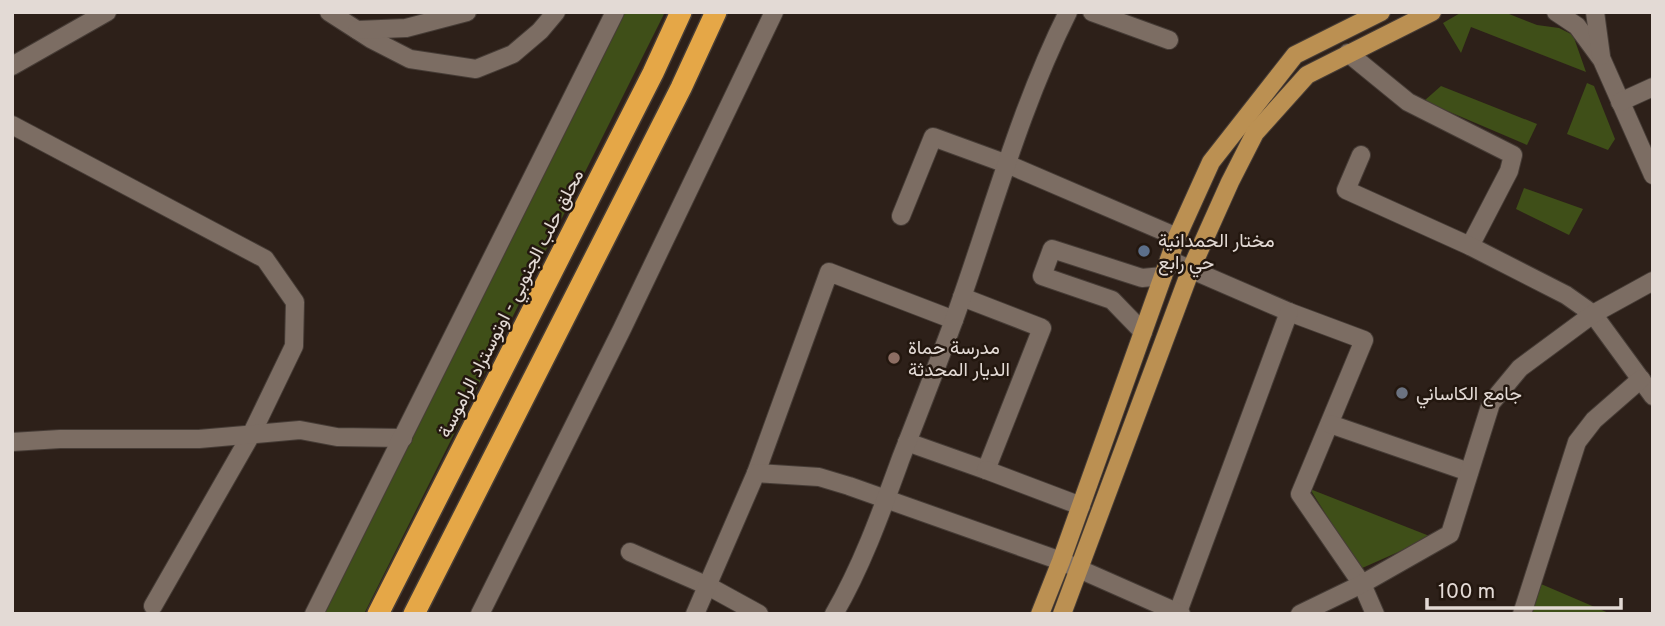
<svg xmlns="http://www.w3.org/2000/svg" width="1665" height="626" font-family="Overpass,Vazirmatn,sans-serif">
  <rect width="100%" height="100%" fill="#2d2019"/>
  <g fill="#3f4f18">
    <path d="M623,12h42l-301,602h-40z"/>
    <path d="M1462,12h42l33,13 22,3 14,7 13,37 -115,-45 -10,26 -18,-30z"/>
    <path d="M1587,83l7,3 21,53 -7,11 -41,-16z"/>
    <path d="M1441,86l96,38 -10,21 -103,-44z"/>
    <path d="M1524,188l59,21 -14,26 -53,-26z"/>
    <path d="M1310,489l122,48 -72,32z"/>
    <path d="M1541,584l70,30h-81z"/>
  </g>
  <g fill="none" stroke-linecap="round" stroke-linejoin="round">
    <g stroke="#463c36" stroke-width="20">
      <g id="minor">
        <path d="M329,12l42,27 39,20 66,10 37,-15 27,-23 16,-19"/>
        <path d="M1092,12l77,28"/>
        <path d="M1556,12l21,14 25,34 51,115"/>
        <path d="M1595,12l6,44"/>
        <path d="M357,30l49,-2 61,-16"/>
        <path d="M1348,53l60,49 105,53 -4,16 -39,75"/>
        <path d="M12,66l95,-54"/>
        <path d="M1620,102l33,-15"/>
        <path d="M12,125l253,134 30,43 -1,44 -42,87 -99,173"/>
        <path d="M1361,155l-15,35 124,56 96,49 27,19 60,82"/>
        <path d="M901,216l32,-79 74,27 170,73"/>
        <path d="M1169,260l120,52 75,28 -64,154 62,90 13,30"/>
        <path d="M1143,332l-31,-32 -70,-24 10,-27 90,29 21,-2"/>
        <path d="M1330,424l139,48"/>
        <path d="M12,442l48,-3h139l101,-9 37,7 66,1"/>
        <path d="M907,442l79,28 56,-142 -80,-31"/>
        <path d="M986,470l95,36"/>
        <path d="M756,473l73,-201 125,48"/>
        <path d="M630,552l78,34 51,28"/>
        <path d="M1178,612l111,-300"/>
        <path d="M314,614l301,-602"/>
        <path d="M480,614l142,-285 152,-317"/>
        <path d="M695,614l61,-141 63,4 30,9 212,75 120,53"/>
        <path d="M834,614c28,-48 48,-104 67,-156 18,-46 36,-92 53,-138 37,-103 65,-210 114,-308"/>
        <path d="M1300,614l62,-30 88,-50 41,-131 29,-35 73,-54 60,-33"/>
        <path d="M1522,614l55,-172 17,-22 47,-41"/>
      </g>
    </g>
    <g stroke="#463c36" stroke-width="20">
      <g id="major">
        <path d="M1040,614l21,-53 116,-324 34,-75 84,-107 86,-43"/>
        <path d="M1062,614l129,-345 39,-87 25,-49 52,-58 125,-63"/>
      </g>
    </g>
    <g stroke="#463c36" stroke-width="24">
      <g id="highway">
        <path d="M378,614l275,-541 28,-61"/>
        <path d="M414,614l267,-526 35,-76"/>
      </g>
    </g>
    <use href="#minor" stroke="#7c6d63" stroke-width="18"/>
    <use href="#major" stroke="#bb9052" stroke-width="18"/>
    <use href="#highway" stroke="#e5a747" stroke-width="21"/>
  </g>
  <circle fill="#5c6f8a" stroke="#23170f" stroke-width="2.5" cx="1144" cy="251" r="7"/>
  <circle fill="#8d6e63" stroke="#23170f" stroke-width="2.5" cx="894" cy="358" r="7"/>
  <circle fill="#6b7280" stroke="#23170f" stroke-width="2.5" cx="1402" cy="393" r="7"/>
  <g text-anchor="middle" stroke-width="5" stroke-linejoin="round" paint-order="stroke">
    <g font-size="19" fill="#e3dad5" stroke="#23170f" text-anchor="start">
      <text x="1158" y="247">مختار الحمدانية<tspan x="1158" dy="22">حي رابع</tspan></text>
      <text x="908" y="354">مدرسة حماة<tspan x="908" dy="22">الديار المحدثة</tspan></text>
      <text x="1416" y="400">جامع الكاساني</text>
    </g>
    <g font-size="19" fill="#e3dad5" stroke="#23170f">
      <text transform="translate(510 303) rotate(-63)" y="7">محلق حلب الجنوبي - اوتوستراد الراموسة</text>
    </g>
  </g>
  <rect width="1665" height="626" fill="none" stroke="#e3dad5" stroke-width="28"/>
  <path d="M1427 598v10h194v-10" fill="none" stroke="#e3dad5" stroke-width="3.5"/>
  <text x="1438" y="598" font-size="21" fill="#e3dad5" stroke="#23170f" stroke-width="5" paint-order="stroke">100 m</text>
</svg>
